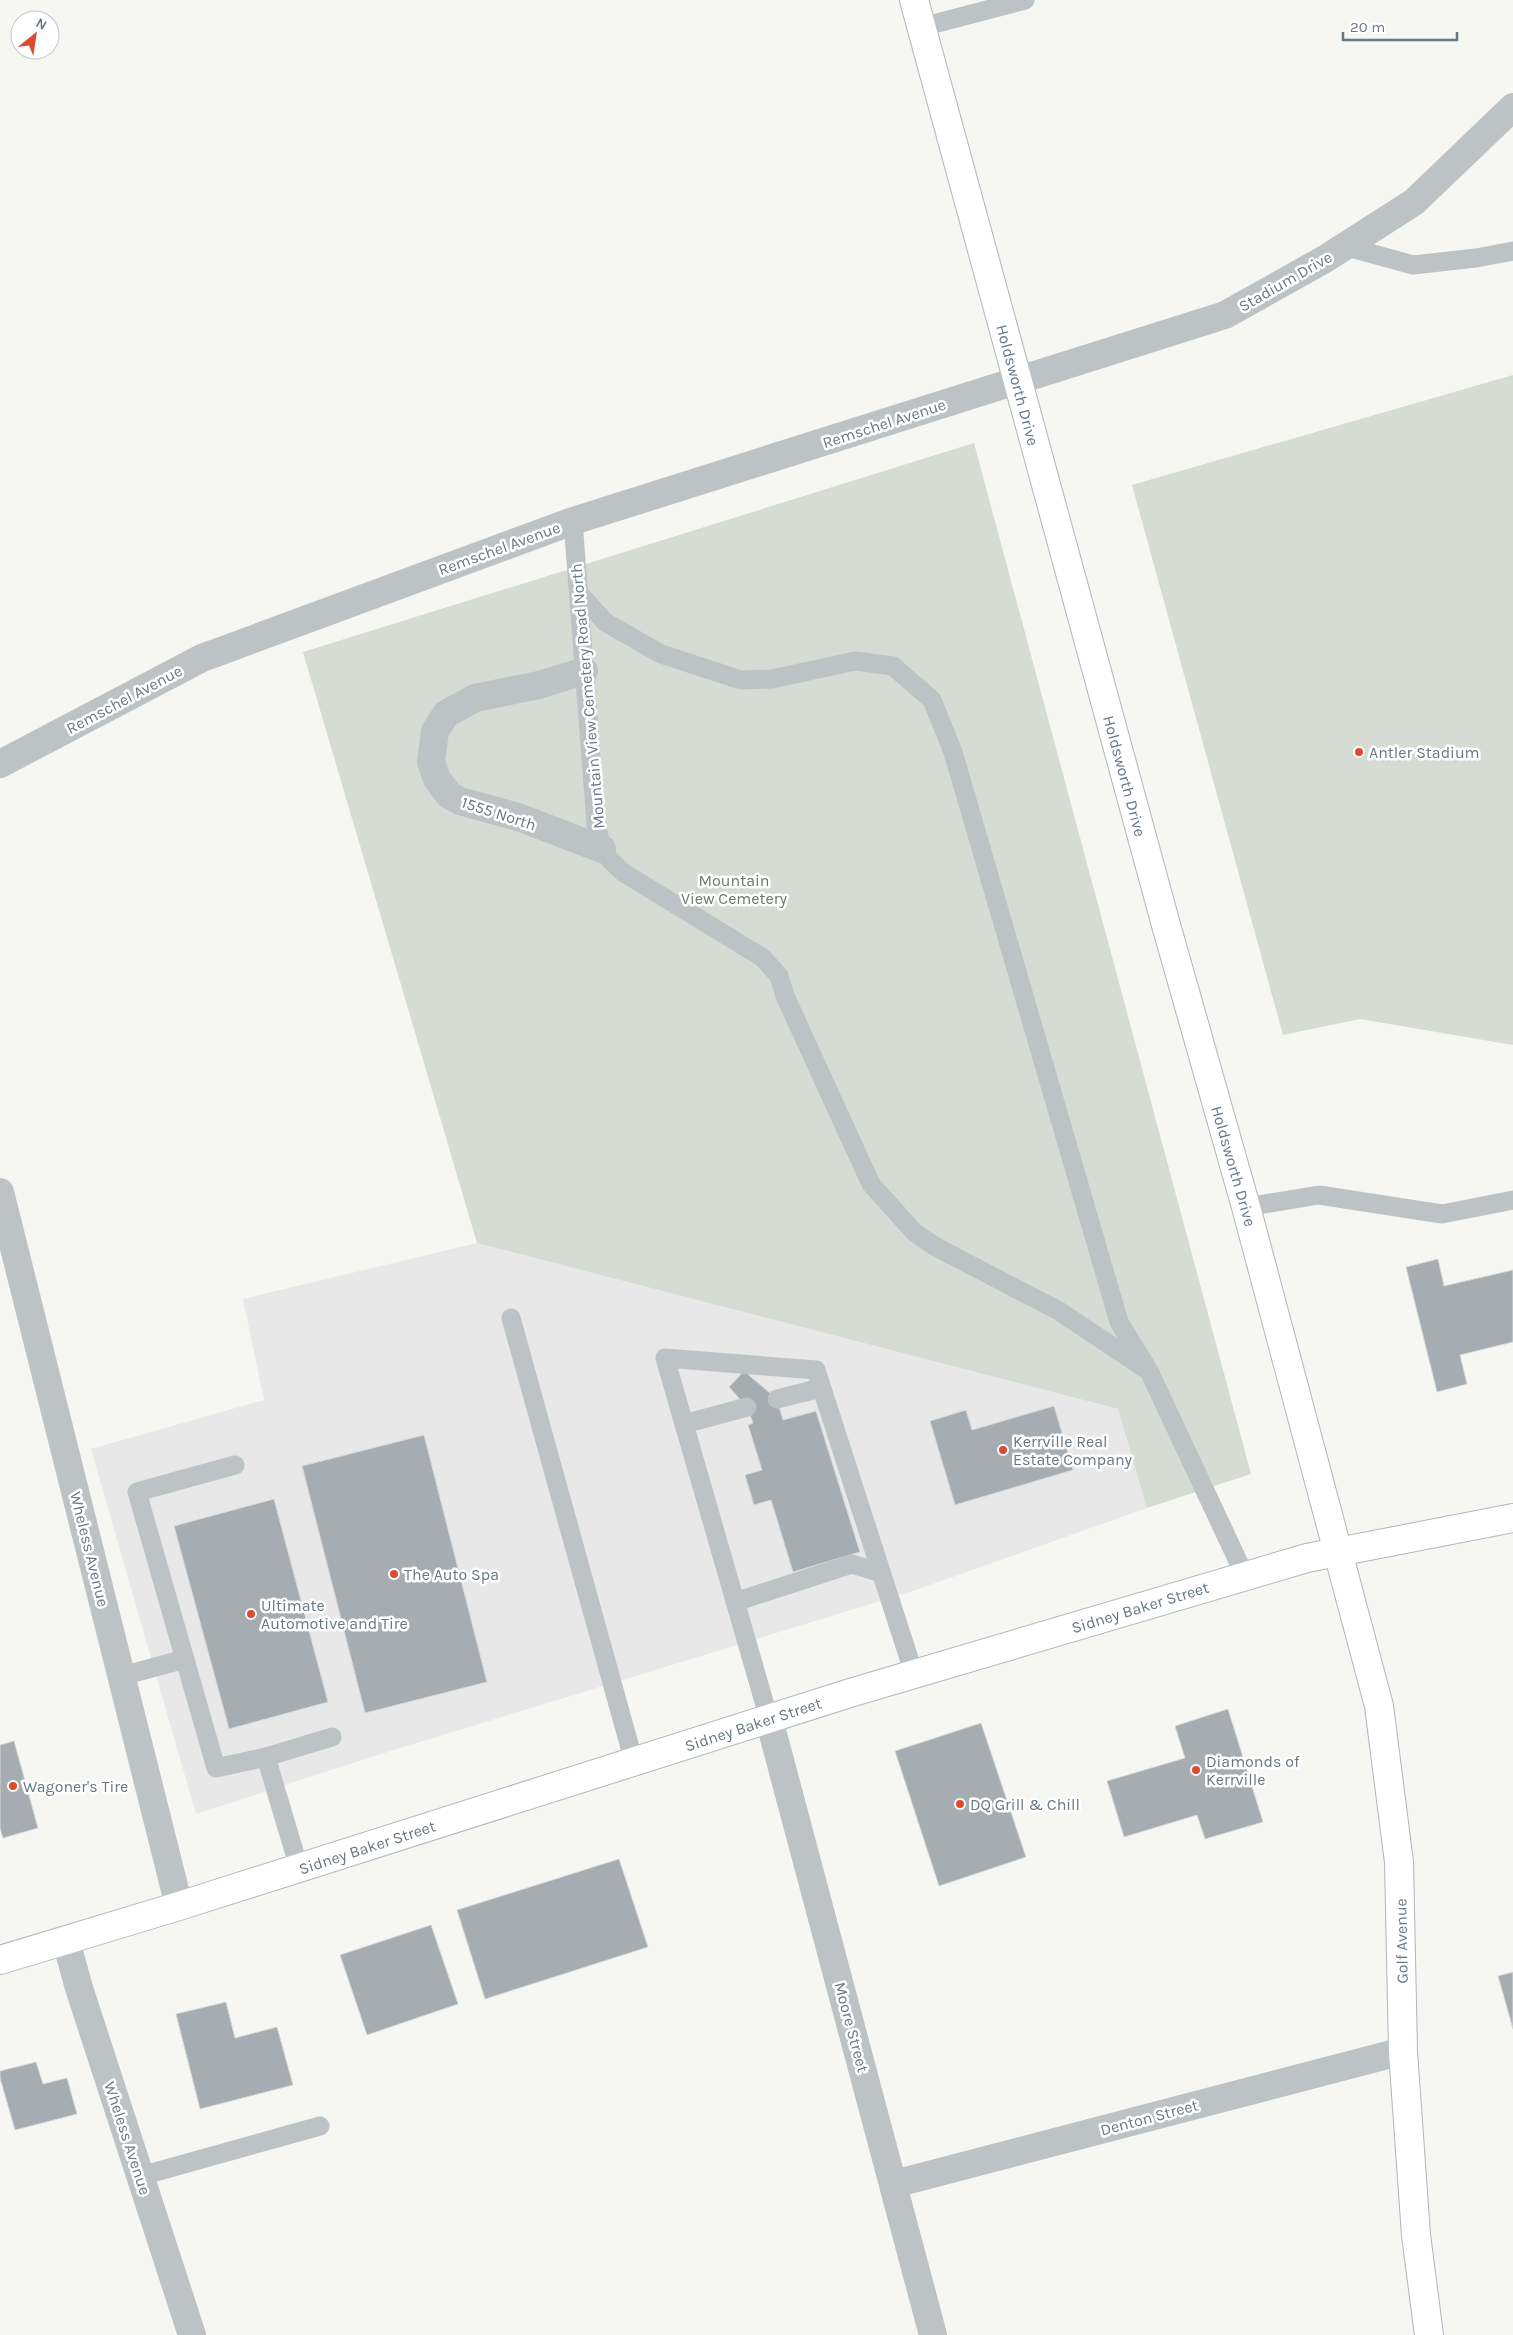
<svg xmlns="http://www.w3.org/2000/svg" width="1513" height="2335" font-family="Karla,sans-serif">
  <rect width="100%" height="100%" fill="#f6f6f3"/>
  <path fill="#e7e8e7" d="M477,1243l641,166 29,99 -237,84 -542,166 -172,56 -105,-365 173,-49 -21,-101z"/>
  <g fill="#d6dbd3">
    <path d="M1513,375v670l-153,-26 -77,16 -151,-550z"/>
    <path d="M974,443l277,1031 -104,34 -29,-99 -641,-166 -174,-591z"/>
  </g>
  <g fill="#a5adb3" stroke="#d8d8d6">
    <path d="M1438,1259l6,27 69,-16v72l-53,13 7,29 -30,8 -31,-125z"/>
    <path d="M744,1371l33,28 6,21 33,-9 44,141 -67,20 -22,-72 -17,5 -9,-30 17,-5 -14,-45 5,-2 -6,-16 -18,-20z"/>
    <path d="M1054,1406l19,64 -118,35 -25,-84 36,-11 6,20z"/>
    <path d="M424,1435l63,247 -122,31 -63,-247z"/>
    <path d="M274,1499l54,203 -99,27 -55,-203z"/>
    <path d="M1228,1709l35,113 -58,17 -8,-24 -73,22 -17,-56 78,-23 -10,-32z"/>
    <path d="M981,1723l45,134 -87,29 -44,-135z"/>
    <path d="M14,1741l24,87 -35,10 -3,-10v-83z"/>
    <path d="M619,1859l29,88 -163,52 -28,-89z"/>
    <path d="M431,1925l27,79 -91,31 -27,-80z"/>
    <path d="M1513,1972v57l-15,-53z"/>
    <path d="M226,2002l9,36 42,-11 16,58 -93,24 -24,-95z"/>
    <path d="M36,2062l7,22 24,-6 10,36 -62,16 -15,-52v-7z"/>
  </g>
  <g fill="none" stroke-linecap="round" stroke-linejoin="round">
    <g stroke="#b0b6ba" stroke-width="30">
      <path id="secondary" d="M914,0l252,925 80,282 133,499 20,156 4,189 13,184 13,100"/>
    </g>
    <g stroke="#b1b6ba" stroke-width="30">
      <path id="primary" d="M0,1960l179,-54 671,-213 457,-135 206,-40"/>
    </g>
    <g stroke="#bdc2c5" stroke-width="19">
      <path d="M922,27l103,-27"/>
      <path d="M1344,246l69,19 63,-7 37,-7"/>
      <path d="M573,521l23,303c6,27 7,31 28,49l139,85 16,18 6,20 86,188 44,49 21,14 123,64 90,60 96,205"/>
      <path d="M579,593l26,29 56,32 80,26 31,-1 83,-18 38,5 39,34 21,52 166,570 27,44"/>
      <path d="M1246,1207l73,-12 123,19 71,-14"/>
      <path d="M511,1318l123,444"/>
      <path d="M777,1399l44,-11"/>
      <path d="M684,1424l63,-17"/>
      <path d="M235,1465l-98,27 79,276 50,-11 66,-20"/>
      <path d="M735,1602l117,-38 29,9"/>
      <path d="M122,1676l63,-17"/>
      <path d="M769,1719l-104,-361 151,12 98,304"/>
      <path d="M266,1757l33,111"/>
      <path d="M141,2176l179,-50"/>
    </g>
    <g stroke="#bdc2c5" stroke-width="28">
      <path d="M584,671l-45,14 -64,13 -29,16 -11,17 -4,31 6,17 12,16 11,6 58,16 84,32"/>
      <path d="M0,764l202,-106 371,-137 652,-206 100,-56 89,-57 99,-95"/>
      <path d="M0,1192l179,714"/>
      <path d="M769,1719l164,616"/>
      <path d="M66,1941l13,47 113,347"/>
      <path d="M894,2184l509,-133"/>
    </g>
    <use href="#secondary" stroke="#fff" stroke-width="28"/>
    <use href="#primary" stroke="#fff" stroke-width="28"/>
  </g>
  <g fill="#da4b30" stroke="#fff" stroke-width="2">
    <circle cx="1359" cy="752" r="5"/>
    <circle cx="1003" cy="1450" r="5"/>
    <circle cx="394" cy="1574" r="5"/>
    <circle cx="251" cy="1614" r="5"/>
    <circle cx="1196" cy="1770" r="5"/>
    <circle cx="13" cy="1786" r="5"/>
    <circle cx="960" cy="1804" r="5"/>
  </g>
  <g text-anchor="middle" stroke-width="5" stroke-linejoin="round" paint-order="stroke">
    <g font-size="16" fill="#677883" stroke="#fff">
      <text transform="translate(1285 281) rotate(-30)" y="6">Stadium Drive</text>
      <text transform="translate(1018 385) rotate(75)" y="6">Holdsworth Drive</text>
      <text transform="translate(884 423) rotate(-18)" y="6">Remschel Avenue</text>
      <text transform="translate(499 548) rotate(-20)" y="6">Remschel Avenue</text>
      <text transform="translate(587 696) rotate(-95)" y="6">Mountain View Cemetery Road North</text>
      <text transform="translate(124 699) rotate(-28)" y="6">Remschel Avenue</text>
      <text transform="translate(1125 776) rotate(75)" y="6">Holdsworth Drive</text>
      <text transform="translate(499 813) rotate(18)" y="6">1555 North</text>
      <text transform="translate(1234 1166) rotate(74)" y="6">Holdsworth Drive</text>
      <text transform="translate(90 1549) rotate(76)" y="6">Wheless Avenue</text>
      <text transform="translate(1140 1607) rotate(-17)" y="6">Sidney Baker Street</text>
      <text transform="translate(753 1724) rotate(-18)" y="6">Sidney Baker Street</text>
      <text transform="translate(367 1847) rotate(-18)" y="6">Sidney Baker Street</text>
      <text transform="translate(1401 1941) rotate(-91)" y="6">Golf Avenue</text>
      <text transform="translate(852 2027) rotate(75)" y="6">Moore Street</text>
      <text transform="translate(1149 2117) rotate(-15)" y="6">Denton Street</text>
      <text transform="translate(128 2138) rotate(72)" y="6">Wheless Avenue</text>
    </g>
    <g font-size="16" fill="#677883" stroke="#fff" text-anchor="start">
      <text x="1369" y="758">Antler Stadium</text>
      <text x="1013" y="1447">Kerrville Real<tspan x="1013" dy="18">Estate Company</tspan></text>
      <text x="404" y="1580">The Auto Spa</text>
      <text x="261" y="1611">Ultimate<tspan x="261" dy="18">Automotive and Tire</tspan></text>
      <text x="1206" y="1767">Diamonds of<tspan x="1206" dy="18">Kerrville</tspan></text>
      <text x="23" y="1792">Wagoner's Tire</text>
      <text x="970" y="1810">DQ Grill &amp; Chill</text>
    </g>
    <g font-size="16" fill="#6b7a65" stroke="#fff">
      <text x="734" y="886">Mountain<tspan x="734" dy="18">View Cemetery</tspan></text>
    </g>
  </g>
  <g transform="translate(35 35) rotate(30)"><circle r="24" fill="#ffffff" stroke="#c2c9cd"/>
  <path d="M0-4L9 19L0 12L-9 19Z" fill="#da4b30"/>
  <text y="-8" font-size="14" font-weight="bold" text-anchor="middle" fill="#677883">N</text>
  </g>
  <path d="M1343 32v8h114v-8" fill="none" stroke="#677883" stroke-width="2.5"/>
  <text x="1350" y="32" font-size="15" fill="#677883" stroke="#ffffff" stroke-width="4" paint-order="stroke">20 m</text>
</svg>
